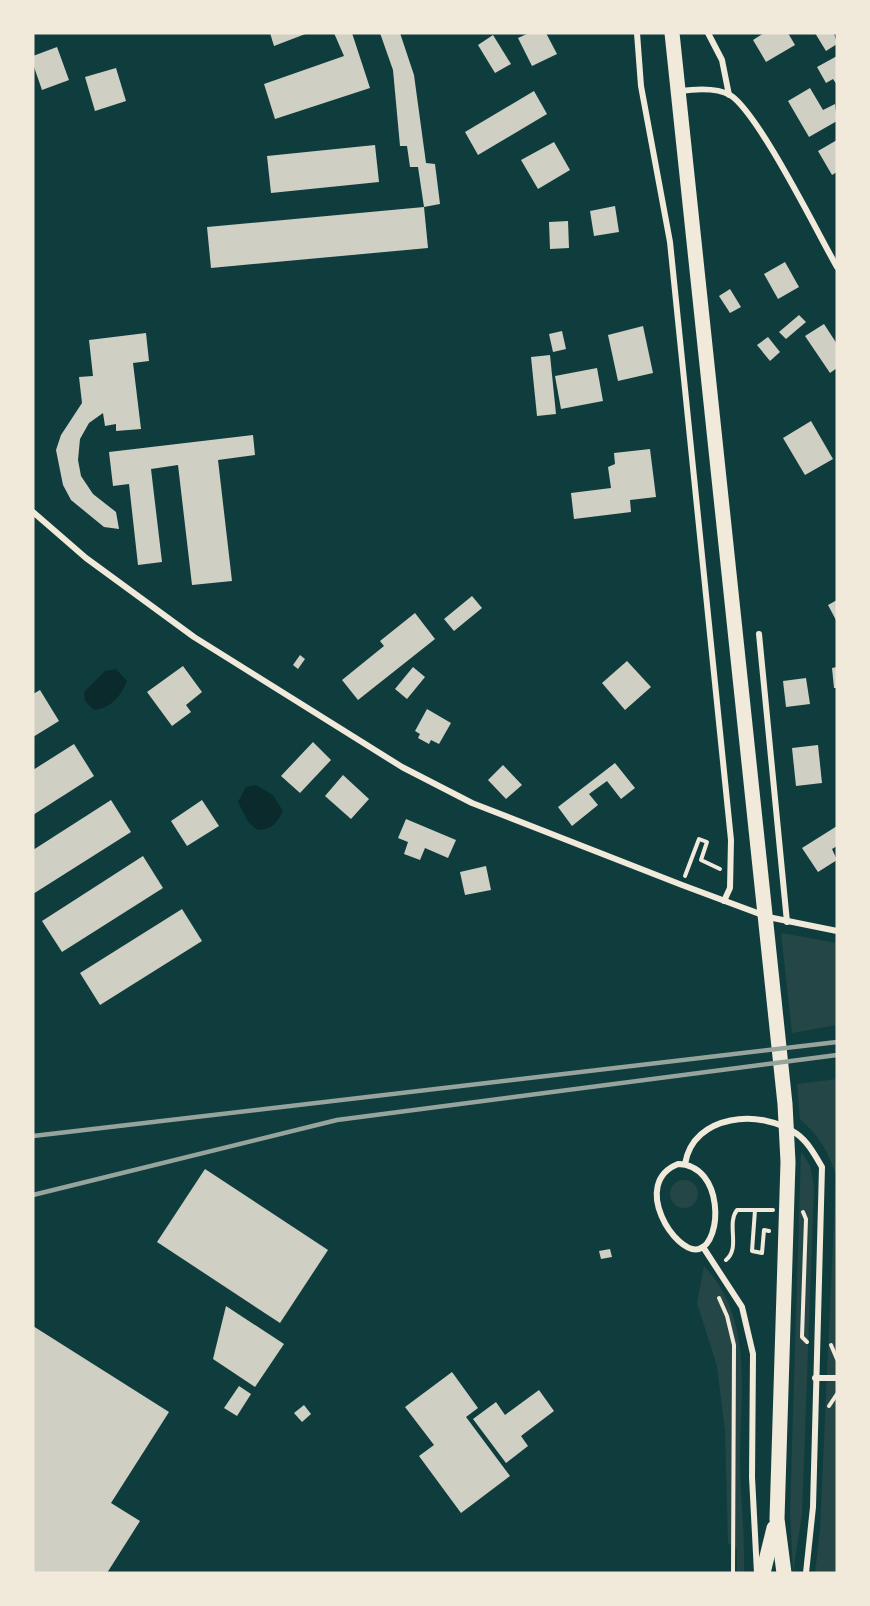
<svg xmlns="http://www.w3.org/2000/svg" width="870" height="1606" font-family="Helvetica,sans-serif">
  <rect width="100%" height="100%" fill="#0f3d3e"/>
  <g fill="#244646">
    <path d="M781,933l56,10v82l-45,8z"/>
    <path d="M837,1079v494h-22l5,-44 16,-354c-8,-24 -17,-39 -36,-56l-3,-35z"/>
    <path d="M801,1152l9,13 4,22 -12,327 -9,59 -3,-61z"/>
    <circle cx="684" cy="1194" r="14"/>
    <path d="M704,1266c52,55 35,132 36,201 1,36 5,71 4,106h-7v-24l-9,-6 -3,-112 -8,-65 -20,-63z"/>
  </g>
  <g fill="#0a2a2b">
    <path d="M116,669l11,12c-6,15 -16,27 -33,29l-9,-9 -1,-9 21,-21z"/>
    <path d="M256,785l17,10 10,16c-6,12 -11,18 -25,19l-9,-7 -11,-21 8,-15z"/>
  </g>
  <g fill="#cfcfc3">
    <path d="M270,33h38l-34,13z"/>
    <path d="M334,33h18l18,55 -95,31 -11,-35 80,-28z"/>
    <path d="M380,33h20l14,42 12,88 9,1 5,40 -16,3 -6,-40h-8l-3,-21h-7l-7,-76z"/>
    <path d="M529,33h17l11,21 -25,12 -14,-28z"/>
    <path d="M764,33h24l7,12 -29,17 -13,-22z"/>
    <path d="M815,33h19l3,11 -11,7z"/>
    <path d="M493,35l18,29 -16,9 -17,-28z"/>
    <path d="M57,47l12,33 -27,10 -9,-26v-8z"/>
    <path d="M837,56v29l-4,-6 -7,4 -9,-16z"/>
    <path d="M116,68l10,33 -31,10 -10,-34z"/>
    <path d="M810,88l13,22 12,-6 2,17 -28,16 -21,-36z"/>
    <path d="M534,91l13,23 -69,41 -13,-23z"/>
    <path d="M837,140v32l-5,3 -14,-24z"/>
    <path d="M554,142l16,28 -32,19 -17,-29z"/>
    <path d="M375,145l4,37 -108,11 -4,-37z"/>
    <path d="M615,206l4,26 -25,4 -4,-25z"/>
    <path d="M424,207l4,41 -217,20 -4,-41z"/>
    <path d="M568,221l1,27 -19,1 -1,-27z"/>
    <path d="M785,262l14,25 -21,12 -14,-25z"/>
    <path d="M730,289l11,18 -11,6 -11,-17z"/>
    <path d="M799,315l7,7 -20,17 -7,-7z"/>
    <path d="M824,324l13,20v24l-7,5 -25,-37z"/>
    <path d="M643,326l10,47 -35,8 -10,-46z"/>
    <path d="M562,331l4,18 -13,3 -4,-18z"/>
    <path d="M146,333l3,28 -16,2 8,66 -25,2v-7l-11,2 -2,-13 -14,10 -9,16 -2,21 3,16 12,18 23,18 3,17 -15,-2 -33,-27 -8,-15 -7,-35 5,-15 21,-32 -3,-26 14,-1 -4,-36z"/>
    <path d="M768,337l12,15 -10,9 -13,-16z"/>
    <path d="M550,355l6,59 -19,2 -6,-59z"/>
    <path d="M597,368l6,33 -42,8 -6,-33z"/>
    <path d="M811,421l22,38 -28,16 -22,-37z"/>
    <path d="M253,435l2,20 -37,5 14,121 -40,4 -14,-120 -27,4 11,93 -24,3 -9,-81 -16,2 -4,-34z"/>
    <path d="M650,449l6,48 -26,3 1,12 -57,7 -3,-26 40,-5 -3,-21 7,-3 -1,-11z"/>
    <path d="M472,596l10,12 -28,23 -10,-12z"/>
    <path d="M837,600v22l-9,-17z"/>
    <path d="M415,613l20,26 -77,61 -16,-20 42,-34 -4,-5z"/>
    <path d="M300,655l5,4 -7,10 -5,-4z"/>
    <path d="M627,661l24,26 -26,23 -23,-27z"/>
    <path d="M183,666l19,26 -16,13 5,7 -19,14 -25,-34z"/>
    <path d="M413,667l12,10 -18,22 -12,-10z"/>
    <path d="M837,667v21h-3l-2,-20z"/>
    <path d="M806,678l4,26 -24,3 -3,-26z"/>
    <path d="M40,690l19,31 -26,16v-43z"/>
    <path d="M427,709l24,14 -12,21 -8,-4 -2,4 -11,-6 2,-4 -5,-3z"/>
    <path d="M313,742l18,18 -31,33 -19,-17z"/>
    <path d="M74,744l20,32 -61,39v-45z"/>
    <path d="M818,745l4,38 -26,3 -4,-38z"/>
    <path d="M615,763l20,25 -14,11 -14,-18 -18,13 9,11 -26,21 -14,-19z"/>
    <path d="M503,765l19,20 -16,14 -18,-19z"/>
    <path d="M343,775l26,24 -18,20 -26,-23z"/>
    <path d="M111,800l20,32 -98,62v-44z"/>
    <path d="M202,800l17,26 -32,20 -16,-25z"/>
    <path d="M406,819l50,21 -8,18 -23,-10 -5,12 -16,-6 4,-12 -10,-4z"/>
    <path d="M837,826v20l-5,3 5,11 -19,12 -16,-24z"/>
    <path d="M143,856l20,32 -101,64 -20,-31z"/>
    <path d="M486,866l5,24 -26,5 -5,-23z"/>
    <path d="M182,909l20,32 -102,64 -20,-32z"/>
    <path d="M205,1169l123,81 -48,73 -123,-81z"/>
    <path d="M610,1249l2,8 -11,2 -2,-8z"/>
    <path d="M226,1306l58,38 -29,43 -42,-28z"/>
    <path d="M33,1326l136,86 -58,91 29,18 -33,52 -74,-1z"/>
    <path d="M452,1372l26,36 -12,9 44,59 -49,37 -42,-57 15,-11 -29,-38z"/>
    <path d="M239,1386l12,8 -14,22 -13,-8z"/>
    <path d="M539,1390l15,21 -33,25 7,10 -22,17 -33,-44 23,-17 9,13z"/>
    <path d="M304,1405l7,9 -9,8 -8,-9z"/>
  </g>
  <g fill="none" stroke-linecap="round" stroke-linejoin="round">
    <g stroke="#f1e9da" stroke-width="4">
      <path d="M685,876l14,-37 8,3 -6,18 19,9"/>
      <path d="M755,1210h18"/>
      <path d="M803,1212l3,7 -4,118 5,5"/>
      <path d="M726,1260c15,-12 0,-36 11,-50h18l-3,41 10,2 2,-23 5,1"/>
      <path d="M719,1298l8,18 7,29 -1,228"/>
      <path d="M831,1345l6,14"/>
      <path d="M829,1406l8,-12"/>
    </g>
    <g stroke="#f1e9da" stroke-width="6">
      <path d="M637,33l4,53 29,156 61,598 -1,48 -6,13"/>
      <path d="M708,33l14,27 7,35"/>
      <path d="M680,91c15,-2 36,-4 50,4 28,17 87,137 107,172"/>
      <path d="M33,512l53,46 108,79 208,130 70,36 210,82 86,32 69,14"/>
      <path d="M759,634l28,288"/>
      <path d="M678,1164c46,1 45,78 21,85 -24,6 -69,-66 -21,-85z"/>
      <path d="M685,1164c8,-50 76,-56 112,-30 11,8 18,21 25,33l-9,340 -7,66"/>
      <path d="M703,1247l39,60 11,47 -1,123 5,96"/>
      <path d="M815,1378h22"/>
    </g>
    <g stroke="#f1e9da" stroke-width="15">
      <path d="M672,33l113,1071 3,58 -11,357 7,54"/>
      <path d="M763,1573l11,-45"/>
    </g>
    <g stroke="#97a49c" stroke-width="4.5">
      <path d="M33,1136l804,-94"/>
      <path d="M33,1195l304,-75 500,-65"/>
    </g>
  </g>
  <rect width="870" height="1606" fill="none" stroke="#f1e9da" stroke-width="69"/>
</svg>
